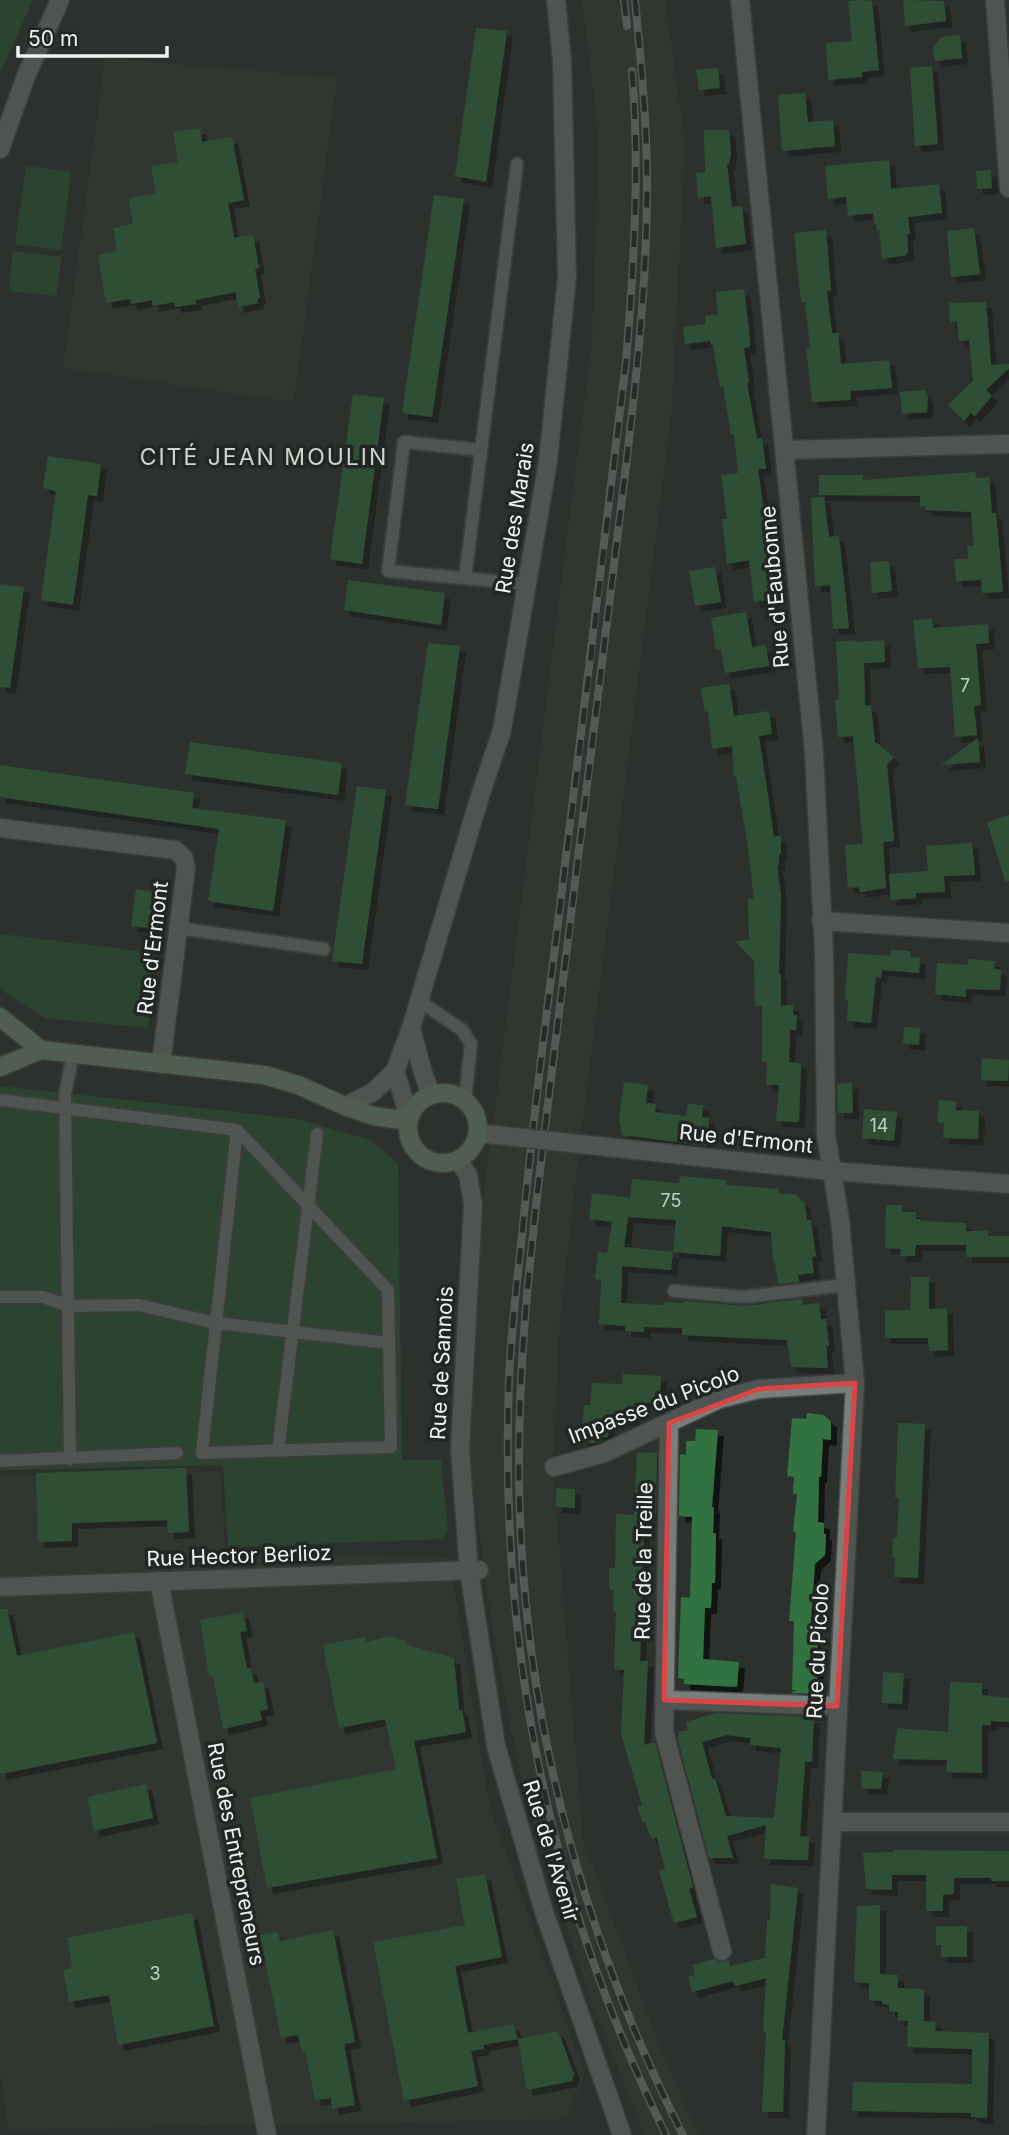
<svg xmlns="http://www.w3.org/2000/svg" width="1009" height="2135" font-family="Inter,sans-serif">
  <defs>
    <filter id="shadow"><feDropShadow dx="6" dy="6" stdDeviation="0" flood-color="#0009"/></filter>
  </defs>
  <rect width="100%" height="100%" fill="#2d312d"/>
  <g fill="#333c34">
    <path d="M582,0h83l20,142 -13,268 -93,743 -19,167 -7,151 30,368 76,206 40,90h-54l-53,-130 -68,-209 -32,-169 -22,-165 14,-268 108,-854 7,-198z"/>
    <path d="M105,58l232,20 -43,324 -231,-34z"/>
    <path d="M221,1471l4,80 224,7 41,249 95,268 -19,44 -558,11 -8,-60v-594z"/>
  </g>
  <g fill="#285b34">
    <path d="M0,0h33l-33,73z"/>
    <path d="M26,166l45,6 -10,78 -46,-6z"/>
    <path d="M13,251l48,6 -4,39 -48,-5z"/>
    <path d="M0,934l154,19 -6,75 -104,-10 -44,-29z"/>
    <path d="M0,1086l298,33 72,21 28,23 4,297h39l7,70 -6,9 -214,8 -5,-82 -223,5z"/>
  </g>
  <g fill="#307240" fill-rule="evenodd" filter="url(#shadow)">
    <path d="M864,0l8,1 7,69 -17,2v5l-34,3 -2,-37 26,-2 -4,-40z"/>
    <path d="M903,0l41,1 2,20 -41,5z"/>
    <path d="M476,28l31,3 -21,151 -31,-6z"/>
    <path d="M960,35l2,23 -27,3 -2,-14 9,-10z"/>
    <path d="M932,66l6,78 -23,2 -5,-78z"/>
    <path d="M718,68l2,20 -21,2 -3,-20z"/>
    <path d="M805,93l3,29 25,-2 2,26 -53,5 -4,-56z"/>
    <path d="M200,128l2,14 30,-5 12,63 -16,3 6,35 19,-3 6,33 -4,1 5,29 -3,1 1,4 -20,4 -2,-15 -41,8 1,4 -21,3 -1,-5 -21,4 -1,-6 -21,4 -1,-5 -24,4 -8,-48 19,-4 -4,-23 20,-4 -4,-26 27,-5 -5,-27 27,-4 -5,-30z"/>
    <path d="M704,130h25l2,23 -2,11h-2l5,43 10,-1 4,38 -30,4 -5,-52 -13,2 -2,-25 9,-1z"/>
    <path d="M889,160l2,29 48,-5 3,29 -34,4 2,17h-3l1,17 -2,4 -24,4 -3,-29 -2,1 -1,-7h-2l-1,-11 -25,3 -2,-19 -18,2 -3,-33z"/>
    <path d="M991,170l1,18 -15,1 -1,-18z"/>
    <path d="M434,195l30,4 -32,218 -30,-4z"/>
    <path d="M974,228l6,46 -29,3 -4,-46z"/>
    <path d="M826,230l5,60 -4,1 2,19 3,23h6l3,31 48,-4 3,28 -42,3 1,9h-2l-37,2 -6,-54h4l-5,-46h-4l-7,-69z"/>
    <path d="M744,289l5,41 1,17 -6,1 5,34 -2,1 10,56 5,-1 4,31h-8l18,129 -22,4 -5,-42 -22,4 -5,-45h5l-6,-44 17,-2 -4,-38h-3l-8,-49 -3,1 -7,-42h-2l-1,-4 -25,3 -2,-17 22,-3v-8l13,-2 -2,-22z"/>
    <path d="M986,302l5,63 18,-1v4l-23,22 6,6 -17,20 -4,-3 -7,8 -16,-16 25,-24 -4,-41 -10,1 -2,-20 -7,1 -1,-19z"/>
    <path d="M925,390l1,7 2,-1 -1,16 -25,2 -2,-22z"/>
    <path d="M353,394l31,4 -22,166 -32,-5z"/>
    <path d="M48,456l53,8 -4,32 -9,-1 -15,110 -32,-5 15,-109 -13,-3z"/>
    <path d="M975,472l1,6 13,-1 3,36h4l7,79 -21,1 -1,-13 -25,1 -2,-22h14l-1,-13h7l-3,-34 -45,-2v-4l-6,1v-11l-101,-1v-20h44v5z"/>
    <path d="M824,497l5,40 10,-1 10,92 -16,1 -3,-44 -15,2 -4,-89z"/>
    <path d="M889,561l3,30 -20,2 -2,-31z"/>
    <path d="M715,567l6,35 -26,4 -6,-35z"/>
    <path d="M348,580l97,13 -4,32 -97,-15z"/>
    <path d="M0,584l24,3 -14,101 -10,-1z"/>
    <path d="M746,612l6,35 14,-2 3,21 -44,7 -4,-24 -5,1 -5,-32z"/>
    <path d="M932,619l1,9 55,-4 1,19 -13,1 5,61 -7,1 3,29 -22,2 -5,-70 -32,1 -5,-48z"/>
    <path d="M856,640l1,2 27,-2 1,22 -21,1 1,43 6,-1 4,38h2l17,14 -7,8 7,76 -11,1 3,46 -26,4 -1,-5 -11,1 -3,-43 18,-1 -10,-108 -15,1 -3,-37 4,-1 -3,-57z"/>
    <path d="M428,643l32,3 -22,163 -33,-4z"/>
    <path d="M729,684l5,32 35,-5 3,23 -13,2 15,101 7,-2v19h-2v11h-2l4,31 -2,78h2v32l12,-1v10h4l-1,15h-6l-1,32 12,1 -2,59 -23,-1 3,-36h-13l1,-23 -5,-1v-55h-7l-1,-45 -19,-20 14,-1 -1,-41h6l-7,-58 -11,-65h-2l-2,-30 -20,3 -4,-38 -3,1 -4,-24z"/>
    <path d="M978,738l2,24 -39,3z"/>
    <path d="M190,742l152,21 -4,32 -153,-21z"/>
    <path d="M0,765l194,28 -2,15 94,12 -13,91 -65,-10 11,-72 -219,-32z"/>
    <path d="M357,786l29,4 -24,174 -30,-3z"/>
    <path d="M1009,815v66h-4l-18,-59z"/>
    <path d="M972,843l3,32 -31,1 1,16 -29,1v5l-25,2 -2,-26 39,-3 -2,-25z"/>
    <path d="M136,889l19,3 -2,11 7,1 -3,25 -26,-3z"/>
    <path d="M891,950l19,1v6l10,1 -1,15 -37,-3 -1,8 -5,-1 -5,46 -24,-2 1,-21 -3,-1 3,-46 43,3z"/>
    <path d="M968,959l27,2 -1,8 7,1 -1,20 -34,-1v8l-31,-3 2,-31 31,2z"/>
    <path d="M904,1027l16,1 -1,17 -16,-2z"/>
    <path d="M982,1058l27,2 -1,21 -27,-1z"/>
    <path d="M624,1082l24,3 -2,18 10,1 -1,8 31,4 2,-12 15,1 -1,12 7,1 -2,28 -85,-11 -3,-17z"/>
    <path d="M852,1083l1,30h-15l-1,-29z"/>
    <path d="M939,1100l17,1v9l23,1 -1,28 -35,-1 1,-15 -7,-1z"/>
    <path d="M864,1109l33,3 -3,29 -32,-3z"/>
    <path d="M680,1176l46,4v5l53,4 -1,4 17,1 10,9 2,17h4l5,36 -4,1 2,16 -16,2 1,7 -21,2 -3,-21h-2l-2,-31 -49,-6 -2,30 -47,-4 3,-32 -48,-3 -4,30 49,5 -2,18 -49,-4 -1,37 43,2v-3l19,1v-2l62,5 57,-7 1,6 16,-2 2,16h5l3,27h-3l2,22 -37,-1 -4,-27 -105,-5v-7l-38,-1v5l-19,-1v-5l-26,-2 2,-44 -6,-1 3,-27 9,1 5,-31 -23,-3 3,-26 38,5 2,-19 47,4z"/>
    <path d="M886,1205h16v7h14v7h5v2l45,2v8h22v5h21v21h-43v-12h-50l-1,11h-15l1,-7 -16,-1z"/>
    <path d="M911,1277h18v32l18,-1 1,42 -19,1 -1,-13h-43v-28h25z"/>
    <path d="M623,1374l38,2 -1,27h-26l-1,17 -24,-2 -1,19h-5v4l-5,2 -17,-1 3,-37h6l2,-22 30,1z"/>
    <path d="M807,1413l17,2 7,7v18l-8,-1 -2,38h-2l-1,45 6,1v11h2l-1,21 -10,9 -5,70 4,1v8h4l-1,47 -2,-1v5l-25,-1 7,-3h-5l2,-69h-5l7,-89h-3l4,-38h-4l1,-17 -7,-1 5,-58 14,1z"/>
    <path d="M898,1423l27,1 -7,154 -24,-1 1,-20h-3l1,-19h4l2,-40h-4z"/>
    <path d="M696,1429l22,1 -6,77h2l-1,26h3l-1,50h-3l-1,25h-6l-2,51 36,3 -2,25 -53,-3v-5l-6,-1 3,-81 9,1 2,-81 -13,-1 1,-62 6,1v-14h9z"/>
    <path d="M637,1452l20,1 -1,63 -11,-1 -1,19 -4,127h8l-4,84 11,-3 38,145 -4,2 8,28 -23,6 -15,-52 6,-2 -8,-32 -6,2 -6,-17h-3l-5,-16 5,-1 -21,-71 3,-64 -10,-1 2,-57 -3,-1 1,-21 -5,-1v-21h6l1,-54 18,1z"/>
    <path d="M186,1468l3,64 -21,1 -1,-13 -95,3v18l-34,1 -2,-69z"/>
    <path d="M556,1488l19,1v19l-19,-1z"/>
    <path d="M0,1609h7l10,47 117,-24 23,111 -157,31z"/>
    <path d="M243,1612l4,19 -7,1 7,37 4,-1 3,15 9,-1 5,27 -8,2 2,9 -39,9 -10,-53 -4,1 -9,-57z"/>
    <path d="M391,1636l16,6v3l47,13 5,52h3l4,22 -52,9 23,117 -170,30 -17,-90 146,-29 -11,-50 -46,9 -16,-83 42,-8 1,5z"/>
    <path d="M883,1672l21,1 -2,31 -20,-1z"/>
    <path d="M950,1682l32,1v12l27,3v24l-18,-1v4h-9v48l-36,-1 1,-12 -54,-1 4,-31 51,4z"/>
    <path d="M716,1713l98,4 -2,45h-7l-5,74 9,1 -1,23 -44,-1 2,-34 -39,11 6,22h-24l-32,-122h2l-1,-4 10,-2 -2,-8zM727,1735l23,3v7l31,3 -7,70 -48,-2 -11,-38 -3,1 -10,-37z"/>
    <path d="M861,1771l22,1 -2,17 -19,-1z"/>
    <path d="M146,1784l7,34 -59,13 -7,-34z"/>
    <path d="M894,1850l115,1v30h-18v-3h-37v16l-11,1v16h-17v-36h-34v15l-26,-1 -3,-36 31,-1z"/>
    <path d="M485,1874l17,83 -47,9 13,67 45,-9 5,15 -35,6 1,4 -13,2 7,35 -74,15 -31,-159 92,-17 -9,-46z"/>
    <path d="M771,1884l27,4 -16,152h3l-2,72h-21l4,-80 -3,-1 3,-53 -31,8 -2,-5 -41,11 -4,-15 7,-2 -3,-10 22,-6 6,3 9,-2 1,6 35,-8 2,-38h3z"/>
    <path d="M880,1905v69l18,1v13l26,1v32l12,1 -1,9 54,2 -2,85 -16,-1v-4l-119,-2 1,-29 119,2v-35l-65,-2 1,-26 -10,-1v-8l-9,-1v-6l-7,-1v-3l-13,-1v-17l-15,-1 3,-76z"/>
    <path d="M192,1913l22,113 -96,19 -9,-50 -40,7 -6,-32 9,-2 -5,-30z"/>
    <path d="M936,1926h31v31h-26v-12h-5z"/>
    <path d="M333,1930l22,112 -11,2 11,61 -23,4 -1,-11 -16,2 -10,-49 -3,1 -4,-17 -17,3 -21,-103 18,-3 2,9z"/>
    <path d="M558,2031l16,43 -2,7 -45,9 -9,-51z"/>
  </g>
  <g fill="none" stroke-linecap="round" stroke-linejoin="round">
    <g stroke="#4a4d4a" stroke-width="16">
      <g id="lane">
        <path d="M481,450l-77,-8 -16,129 139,13"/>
        <path d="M465,578l52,-414"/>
        <path d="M178,928l146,21"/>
        <path d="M418,1000l44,30 9,14 -6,56"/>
        <path d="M0,1100l237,30 151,160 3,157 -189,6 35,-323"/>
        <path d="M674,1291l70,6 101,-12"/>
        <path d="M0,1297h43l26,9 70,-1 77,18 173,20"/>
        <path d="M278,1451l39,-317"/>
        <path d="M70,1459l-5,-365 8,-40"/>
        <path d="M0,1461l177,-8"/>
      </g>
    </g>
    <g stroke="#4a4d4a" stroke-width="21">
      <g id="street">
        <path d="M740,0l74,753 10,199 2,183 14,85 15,163 -39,752"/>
        <path d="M995,0l14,188"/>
        <path d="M0,149l26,-73 34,-76"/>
        <path d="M785,450l224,-6"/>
        <path d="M0,828l175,22 9,8 2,10 -25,196"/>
        <path d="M821,921l188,12"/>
        <path d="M411,1028l12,45 8,21"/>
        <path d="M395,1071l14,46"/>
        <path d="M345,1106l28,-14 22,-21 16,-43 69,-232 22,-66 46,-269 19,-184 -5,-216 -6,-61"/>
        <path d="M478,1133l18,2"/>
        <path d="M580,1144l250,27 179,13"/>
        <path d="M458,1160l10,15 5,30 -13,244 9,122 27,175 48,166 78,223"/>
        <path d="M669,1423l-5,309 58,219"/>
        <path d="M554,1467l50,-14 115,-54 40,-10 96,-6"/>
        <path d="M159,1581l108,554"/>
        <path d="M0,1587l479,-17"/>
        <path d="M664,1700l173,6"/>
        <path d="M833,1822h176"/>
      </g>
    </g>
    <g stroke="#4a4d4a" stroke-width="21">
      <g id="secondary">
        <path d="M0,1017l41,33"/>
        <path d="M0,1067l41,-17 223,25 34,10 47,21 29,10 34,5"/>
        <circle cx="443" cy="1128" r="35"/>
      </g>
    </g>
    <use href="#lane" stroke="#7a7e7a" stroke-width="12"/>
    <use href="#street" stroke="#7a7e7a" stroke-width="18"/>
    <use href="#secondary" stroke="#7a947e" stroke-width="18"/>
    <g stroke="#868986" stroke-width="8">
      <g id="rail">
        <path d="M624,0l3,26"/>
        <path d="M635,0c6,62 12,123 12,185 0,127 -18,254 -33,380 -20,165 -40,331 -61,497 -19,159 -41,318 -32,478 11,207 68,410 162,595"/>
        <path d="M632,71c8,97 2,193 -6,290 -23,198 -47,396 -72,594 -12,93 -23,186 -32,280 -5,48 -11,96 -13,144 -10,271 38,513 157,756"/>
      </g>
    </g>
    <use href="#rail" stroke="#232724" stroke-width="5" stroke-dasharray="16" stroke-linecap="butt"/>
    <g stroke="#4a4d4a" stroke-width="21" stroke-linecap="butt">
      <path id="street-bridge" d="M496,1135l84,9"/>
    </g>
    <use href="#street-bridge" stroke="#7a7e7a" stroke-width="18"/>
  </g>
  <path d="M0 0H1009V2135H0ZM855,1383l-18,323 -173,-6 5,-277 90,-34z" fill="#2d312d" fill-opacity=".55" fill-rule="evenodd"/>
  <path fill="none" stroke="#da4646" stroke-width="5" stroke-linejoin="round" d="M855,1383l-18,323 -173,-6 5,-277 90,-34z"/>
  <g text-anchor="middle" stroke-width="7" stroke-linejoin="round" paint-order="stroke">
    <g font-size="18" fill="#c0d2c4">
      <text x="965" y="692">7</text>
      <text x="879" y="1132">14</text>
      <text x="671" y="1207">75</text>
      <text x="155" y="1980">3</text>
    </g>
    <g font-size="21" fill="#f0f2f0" stroke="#232724">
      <text transform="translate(515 518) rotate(-81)" y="7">Rue des Marais</text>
      <text transform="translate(775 587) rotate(-95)" y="7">Rue d'Eaubonne</text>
      <text transform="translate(153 948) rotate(-83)" y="7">Rue d'Ermont</text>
      <text transform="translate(746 1139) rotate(6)" y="7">Rue d'Ermont</text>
      <text transform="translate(442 1363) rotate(-87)" y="7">Rue de Sannois</text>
      <text transform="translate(654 1405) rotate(-21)" y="7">Impasse du Picolo</text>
      <text transform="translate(239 1556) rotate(-2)" y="7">Rue Hector Berlioz</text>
      <text transform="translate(644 1561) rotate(-89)" y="7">Rue de la Treille</text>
      <text transform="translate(818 1651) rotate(-87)" y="7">Rue du Picolo</text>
      <text transform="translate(551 1851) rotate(73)" y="7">Rue de l'Avenir</text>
      <text transform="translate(236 1854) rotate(79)" y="7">Rue des Entrepreneurs</text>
    </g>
    <g font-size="23" letter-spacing="2" fill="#d0d5d0" stroke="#232724">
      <text x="264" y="465">CITÉ JEAN MOULIN</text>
    </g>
  </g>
  <path d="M18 46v10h149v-10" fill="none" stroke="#f0f2f0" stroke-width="3.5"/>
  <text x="28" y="46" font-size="21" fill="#f0f2f0" stroke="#232724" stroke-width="5" paint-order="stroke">50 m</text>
</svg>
